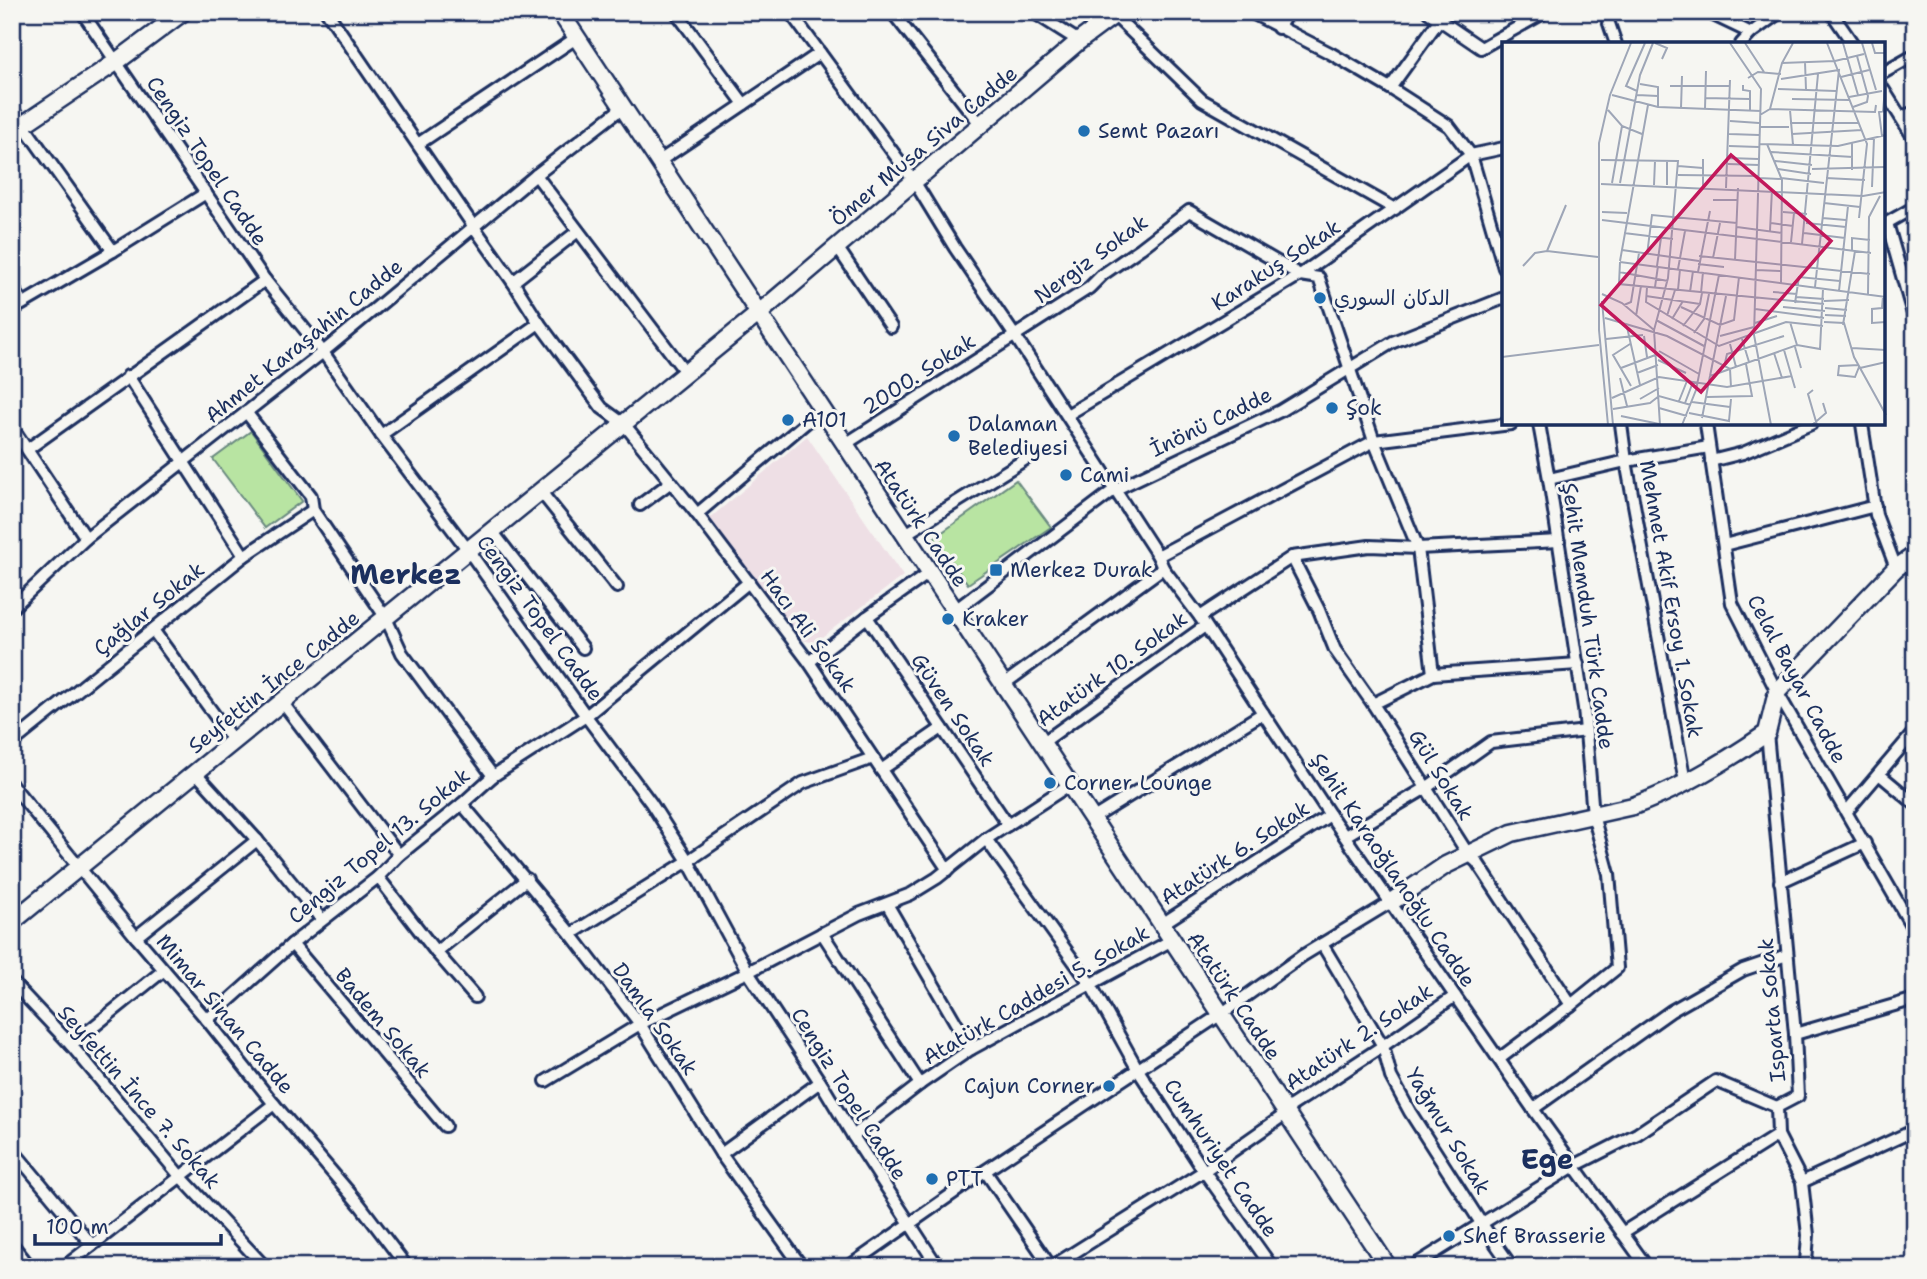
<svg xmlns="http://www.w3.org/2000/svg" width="1927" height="1279" font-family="'Shantell Sans','Playpen Sans Arabic',sans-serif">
  <rect width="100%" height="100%" fill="#f6f6f2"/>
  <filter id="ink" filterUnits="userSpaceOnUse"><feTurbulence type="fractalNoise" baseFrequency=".0143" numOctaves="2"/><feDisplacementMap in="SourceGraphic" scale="14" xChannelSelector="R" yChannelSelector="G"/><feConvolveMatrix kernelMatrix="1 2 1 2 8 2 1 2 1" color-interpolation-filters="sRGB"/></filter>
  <g filter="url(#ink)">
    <path fill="#eedfe5" d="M807,436l96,140 -89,67 -11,-3 -94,-121z"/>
    <g fill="#b8e4a2" stroke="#6a8a80" stroke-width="2">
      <path d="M251,431l51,70 -37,27 -52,-69z"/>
      <path d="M1016,480l35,47 -83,57 -34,-46z"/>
    </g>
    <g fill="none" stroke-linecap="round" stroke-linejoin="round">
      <g stroke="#1b2f5e" stroke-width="16">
        <g id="street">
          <path d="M82,12l183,268 58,72 58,83 87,115 118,166 65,87 37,58 60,111 78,119 27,45 85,131"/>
          <path d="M327,12l147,215 39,55 26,41 63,85 22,16 73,90 112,148 139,208"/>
          <path d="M676,12l68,92"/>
          <path d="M790,12l124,169 41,67 60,88 143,220 5,12 37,49 130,198 203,294 114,158"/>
          <path d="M892,12l89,113"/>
          <path d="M1033,12l46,29"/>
          <path d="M1250,12l80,41 60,35 59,38 22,29 33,113"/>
          <path d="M1428,12l53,36 64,-36"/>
          <path d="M1605,12l11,32"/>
          <path d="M1707,12l44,21 29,-21"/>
          <path d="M1831,12l22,32"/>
          <path d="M1114,15l88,85 193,109"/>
          <path d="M1278,28l10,-16"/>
          <path d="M1741,44l10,-11"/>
          <path d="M1883,73l32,-18"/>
          <path d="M1390,88l55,-76"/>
          <path d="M1883,89l32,51"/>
          <path d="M12,109l101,142"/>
          <path d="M1901,117l14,-5"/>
          <path d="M418,144l158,-106"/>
          <path d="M658,162l162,-109"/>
          <path d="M536,175l150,198"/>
          <path d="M1887,223l28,98"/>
          <path d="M1883,225l32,-18"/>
          <path d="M837,247l54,80"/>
          <path d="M513,282l65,-51"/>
          <path d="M12,287l11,16"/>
          <path d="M12,310l101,-59 93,-58"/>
          <path d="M128,376l116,180"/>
          <path d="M246,412l65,84 2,14 73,108 16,35 91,123"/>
          <path d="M1067,415l233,-140 171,-120 33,-7"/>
          <path d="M1621,424l5,37 59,321"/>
          <path d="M1706,424l26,179 45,89 138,240"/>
          <path d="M1862,424l14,91 20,53"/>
          <path d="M12,427l74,111"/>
          <path d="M381,435l158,-112"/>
          <path d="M844,445l245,-157 13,-13 39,-27 48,-37 111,64 19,3 55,163 44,107 15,126"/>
          <path d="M28,449l237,-169"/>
          <path d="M1711,461l32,-8 68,-29"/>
          <path d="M1549,479l77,-18 83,-14"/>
          <path d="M541,492l76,95"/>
          <path d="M640,505l31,-23"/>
          <path d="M697,514l124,-104"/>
          <path d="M492,531l91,117"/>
          <path d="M904,535l125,-78"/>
          <path d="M1724,545l151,-39"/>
          <path d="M1158,556l216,-115 137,-17"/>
          <path d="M1292,557l27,53 16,40 38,54 95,150 9,8 94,143"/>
          <path d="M12,608l74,-70 237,-186 213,-177 86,-67"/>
          <path d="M954,611l160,-121 166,-79 113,-69 111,-44"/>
          <path d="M867,617l141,208"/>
          <path d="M1200,617l92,-60 77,-11 49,2 141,-7"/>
          <path d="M153,630l81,112"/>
          <path d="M809,662l58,-45 62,-44"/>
          <path d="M1004,684l159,-116"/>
          <path d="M282,702l117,153"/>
          <path d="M1373,704l60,-30 145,-10"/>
          <path d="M1767,733l28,301 3,62 -21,11 1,28 24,47 6,53 -2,27 2,5"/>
          <path d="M12,743l232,-187 69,-46"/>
          <path d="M1042,743l163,-117"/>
          <path d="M881,770l61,-42"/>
          <path d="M196,773l61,67 65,80"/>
          <path d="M1879,774l36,30"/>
          <path d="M12,785l124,152 71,83 67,84 86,101 47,62"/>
          <path d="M462,804l109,130 69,90 81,130 81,113"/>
          <path d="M1847,811l68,-80"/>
          <path d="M1092,819l171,-106"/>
          <path d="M1345,836l81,-48 65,-46 95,-11"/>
          <path d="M986,839l105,146 47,85 66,101 68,96"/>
          <path d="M378,877l58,75 39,45"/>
          <path d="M1780,882l85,-39"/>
          <path d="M887,904l84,145"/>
          <path d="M1162,924l168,-109"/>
          <path d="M822,933l98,151"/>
          <path d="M571,934l117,-73 115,-78 70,-25"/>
          <path d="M136,937l121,-97"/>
          <path d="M292,944l153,182"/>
          <path d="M1322,944l61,102 8,31 19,35 71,111 31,44"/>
          <path d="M436,952l91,-73"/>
          <path d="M12,982l59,63 109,131 85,91"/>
          <path d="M207,1020l85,-76 86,-67 21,-22 63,-51 31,-28 93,-60 163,-134"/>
          <path d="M1795,1034l120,-35"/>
          <path d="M71,1045l93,-75"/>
          <path d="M1499,1059l72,-54 46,-37 -8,-94 -16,-59 -9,-107 -35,-229 -10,-55"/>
          <path d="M546,1081l94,-57 108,-52 111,-58 52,-20 26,-16 49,-39 83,-54"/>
          <path d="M1533,1109l138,-98 72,-41 44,-15"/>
          <path d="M1285,1110l98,-64 72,-50"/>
          <path d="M853,1136l67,-52 51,-35 201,-109"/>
          <path d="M12,1149l80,96"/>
          <path d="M721,1154l99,-72"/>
          <path d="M985,1171l66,96"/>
          <path d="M1802,1182l113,-52"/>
          <path d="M1622,1233l156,-98"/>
          <path d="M12,1244l18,23"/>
          <path d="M64,1267l210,-163"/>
          <path d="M848,1267l137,-96 236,-157 81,-58 89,-54"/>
          <path d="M1051,1267l153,-96 83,-58"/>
          <path d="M1412,1267l162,-101 63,-32 79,-53 61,26"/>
        </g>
      </g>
      <g stroke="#1b2f5e" stroke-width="21">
        <g id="secondary">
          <path d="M560,12l828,1255"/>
          <path d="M12,132l104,-70 67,-50"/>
          <path d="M1391,902l55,-37 66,-32 121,-27c45,-16 95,-46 134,-73l10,-41 119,-124 19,-13"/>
          <path d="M12,922l746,-608 321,-273 39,-29"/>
        </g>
      </g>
      <use href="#street" stroke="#f6f6f2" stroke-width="10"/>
      <use href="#secondary" stroke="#f6f6f2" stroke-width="16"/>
    </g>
  </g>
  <g fill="#1f6fb2" stroke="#f6f6f2" stroke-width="2.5">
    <circle cx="1084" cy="131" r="7"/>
    <circle cx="1320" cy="298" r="7"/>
    <circle cx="1332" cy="408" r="7"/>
    <circle cx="788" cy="420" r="7"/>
    <circle cx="954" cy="436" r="7"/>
    <circle cx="1066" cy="475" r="7"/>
    <rect x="989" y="563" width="14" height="14" rx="3.5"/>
    <circle cx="948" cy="619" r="7"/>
    <circle cx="1050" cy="783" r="7"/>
    <circle cx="1109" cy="1086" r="7"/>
    <circle cx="932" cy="1179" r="7"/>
    <circle cx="1449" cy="1236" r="7"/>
  </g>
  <g text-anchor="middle" stroke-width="6" stroke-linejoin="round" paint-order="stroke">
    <g font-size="21" fill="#1b2f5e" stroke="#f6f6f2" text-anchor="start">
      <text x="1098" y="138">Semt Pazarı</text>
      <text x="1334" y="305">الدكان السوري</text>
      <text x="1346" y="415">Şok</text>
      <text x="802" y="427">A101</text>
      <text x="968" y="431">Dalaman<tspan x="968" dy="24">Belediyesi</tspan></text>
      <text x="1080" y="482">Cami</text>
      <text x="1010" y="577">Merkez Durak</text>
      <text x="962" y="626">Kraker</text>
      <text x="1064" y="790">Corner Lounge</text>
      <text x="1095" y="1093" text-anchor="end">Cajun Corner</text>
      <text x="946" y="1186">PTT</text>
      <text x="1463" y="1243">Shef Brasserie</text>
    </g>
    <g font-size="21" fill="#1b2f5e" stroke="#f6f6f2">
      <text transform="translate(924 146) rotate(-40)" y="7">Ömer Musa Siva Cadde</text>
      <text transform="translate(207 161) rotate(56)" y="7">Cengiz Topel Cadde</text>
      <text transform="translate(1091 259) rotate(-36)" y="7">Nergiz Sokak</text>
      <text transform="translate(1276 265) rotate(-33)" y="7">Karakuş Sokak</text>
      <text transform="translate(304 341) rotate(-39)" y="7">Ahmet Karaşahin Cadde</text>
      <text transform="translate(919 374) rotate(-33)" y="7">2000. Sokak</text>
      <text transform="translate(1211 422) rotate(-26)" y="7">İnönü Cadde</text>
      <text transform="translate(921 523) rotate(56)" y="7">Atatürk Cadde</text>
      <text transform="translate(1671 599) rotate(80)" y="7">Mehmet Akif Ersoy 1. Sokak</text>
      <text transform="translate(149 609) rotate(-39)" y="7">Çağlar Sokak</text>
      <text transform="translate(1588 616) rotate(82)" y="7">Şehit Memduh Türk Cadde</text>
      <text transform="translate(540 618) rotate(54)" y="7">Cengiz Topel Cadde</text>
      <text transform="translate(808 631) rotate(54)" y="7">Hacı Ali Sokak</text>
      <text transform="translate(1112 669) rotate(-36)" y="7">Atatürk 10. Sokak</text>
      <text transform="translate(1797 679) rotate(62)" y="7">Celal Bayar Cadde</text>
      <text transform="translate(274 682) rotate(-39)" y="7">Seyfettin İnce Cadde</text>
      <text transform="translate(953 710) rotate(56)" y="7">Güven Sokak</text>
      <text transform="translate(1441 775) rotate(58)" y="7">Gül Sokak</text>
      <text transform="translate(379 846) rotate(-40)" y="7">Cengiz Topel 13. Sokak</text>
      <text transform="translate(1235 853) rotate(-33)" y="7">Atatürk 6. Sokak</text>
      <text transform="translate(1393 870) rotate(56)" y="7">Şehit Karaoğlanoğlu Cadde</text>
      <text transform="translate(1036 995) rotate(-30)" y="7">Atatürk Caddesi 5. Sokak</text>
      <text transform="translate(1234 996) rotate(56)" y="7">Atatürk Cadde</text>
      <text transform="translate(1772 1010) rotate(-95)" y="7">Isparta Sokak</text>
      <text transform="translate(225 1014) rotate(50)" y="7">Mimar Sinan Cadde</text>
      <text transform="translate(655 1019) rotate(55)" y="7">Damla Sokak</text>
      <text transform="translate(383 1023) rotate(50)" y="7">Badem Sokak</text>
      <text transform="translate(1359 1037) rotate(-34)" y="7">Atatürk 2. Sokak</text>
      <text transform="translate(849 1094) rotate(58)" y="7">Cengiz Topel Cadde</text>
      <text transform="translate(139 1097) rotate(49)" y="7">Seyfettin İnce 7. Sokak</text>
      <text transform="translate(1448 1131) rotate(59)" y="7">Yağmur Sokak</text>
      <text transform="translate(1221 1158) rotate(56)" y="7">Cumhuriyet Cadde</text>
    </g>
    <g font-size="28" font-weight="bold" fill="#1b2f5e" stroke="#f6f6f2">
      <text x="406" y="584">Merkez</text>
      <text x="1547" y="1169">Ege</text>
    </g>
  </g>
  <g transform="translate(1502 42)">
    <rect width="383" height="383" fill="#f6f6f2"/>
    <path fill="none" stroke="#9ea6b7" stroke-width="2" d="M153,1l12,5 -5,11M228,1l31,46 -7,246 17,90M243,1l19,29M325,1l40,101 -8,74M341,1l15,52M360,1l14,47M370,1l3,10h11M303,20l1,28M280,21l53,-2 29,-7M339,35l28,-7M246,36l10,-6 23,2M279,37l58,-9 -24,217M138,42l18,3v20M241,43v5l7,1v20M168,44h60M276,47l58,2M135,49l-11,-5 19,-43M110,53l46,12 103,4M135,53l21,1M347,55l33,-6M203,56l45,1M290,57l57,1M351,65l14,-5 1,-6 -11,-40M179,66l1,-32M203,67l1,-38M268,67l12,-46 11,-20M106,68l14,16 20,8M288,68l3,35M381,69l3,-34M258,73l10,-6 105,3 1,-7M228,79l29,2M288,81h69M258,85h29M227,92l30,1M290,92l70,-4M380,94l-3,-24 7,-1M350,101v27M258,102l78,2 48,-11M265,102l15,36 -1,103M227,104l30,1M269,110l82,5M226,116l31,1M201,117v28M99,118l77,1 -10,117 -14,52 6,95M273,119l37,4M226,122l31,1M176,124l25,2M276,127l33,5M310,127l73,-2M176,133l81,1M256,136l23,1M279,136l43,5M324,136l39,2M110,141l10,-57M118,141l20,-108 13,-32M99,142l262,12 23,-4M152,143l1,-24M165,143v-24M370,145l2,-49M224,146l4,-108M211,158h25M322,161l36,4M100,170l25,1M281,170l24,2M320,176l24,2M100,178l269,33M269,181l22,3M304,181l40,4M235,185l45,6M268,189l2,-42M122,191l49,6M302,191l41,5M289,200l3,-29M300,202l16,-170M120,208l77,11M350,208v-12l18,2M45,209l19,-46M145,213l5,-40 85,8M197,214l171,18M211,216l7,-35M233,218l3,-72M118,219l28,-156M118,220l-1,22 205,20M118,220l266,35M196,222l26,3M21,224l12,-13 12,-2 51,6M155,224l4,-28M176,227l7,-38M254,228l25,1M117,230l49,9M196,230l12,-61M145,245l-1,15 73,44 67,-24 37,4M153,245l3,-21M176,248l2,-21M337,249l9,-85M188,250l3,-21M271,250l24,2M199,251l2,-21M100,252l20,9 32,27M366,252l1,-77 11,-21M144,254l54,8M381,254l-1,12 -10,1v14l14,-1M294,255l28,2M100,259l11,124M322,259l25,-1M293,261l4,-26 41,4M122,263l7,-3 8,-49M179,265l39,18 14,-5 5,-43M281,265l42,4M323,266l22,2M253,267l69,9M323,273l21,1M134,274l5,-30M165,274l8,-26M103,276l62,18 63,33 67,-24 23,4 3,-60M170,277l11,-18M154,278l48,26M288,280l7,23M322,280l20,1 10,34 32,58M253,281l22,-7M341,283l12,-74M181,284l17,-22 2,-11M125,285l13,58M192,291l10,-14 5,-25M142,294l3,21M218,294l34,-9M104,297l37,-4M240,297l7,23M128,302l-17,11 18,31M228,302l6,23M293,305l6,21M350,306l34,2M282,308l11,38M157,309l40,23M272,311l8,25M0,315l97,-12M156,318l28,13M222,325l3,-13 57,-18M357,325l-4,10 -17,-2 1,-9 20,-1M119,326l37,-14M358,326l26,-6M135,331l21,-8M208,334l16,-80M118,336l7,28M311,348l-5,4 9,31M205,355l45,-1 -6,-32M110,356l47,-21 68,10 65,-11M138,357l19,-11M177,359l8,-20M190,360l38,5M183,361l8,-21M157,366l28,8M111,367l37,-6 9,-7 32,9M187,371l40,8 2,-22M119,374l43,9M200,376l8,-42 20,-7 1,18M106,383l-9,-95v-187l11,-48 21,-52M180,383l14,-35 23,-115M310,383l14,-12 -3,-10"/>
    <path fill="#c2185b" fill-opacity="0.15" stroke="#c2185b" stroke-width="3.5" d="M229,113l100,86 -130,151 -100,-87z"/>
    <rect width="383" height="383" fill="none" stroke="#1b2f5e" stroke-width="3.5"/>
  </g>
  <rect width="1927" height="1279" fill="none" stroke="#f6f6f2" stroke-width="42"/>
  <rect x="21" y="21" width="1885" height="1237" fill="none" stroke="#1b2f5e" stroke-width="2.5" filter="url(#ink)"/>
  <path d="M35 1234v10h186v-10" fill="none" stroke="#1b2f5e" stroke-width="3.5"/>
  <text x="46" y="1234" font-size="21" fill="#1b2f5e" stroke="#f6f6f2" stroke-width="5" paint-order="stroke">100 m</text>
</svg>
